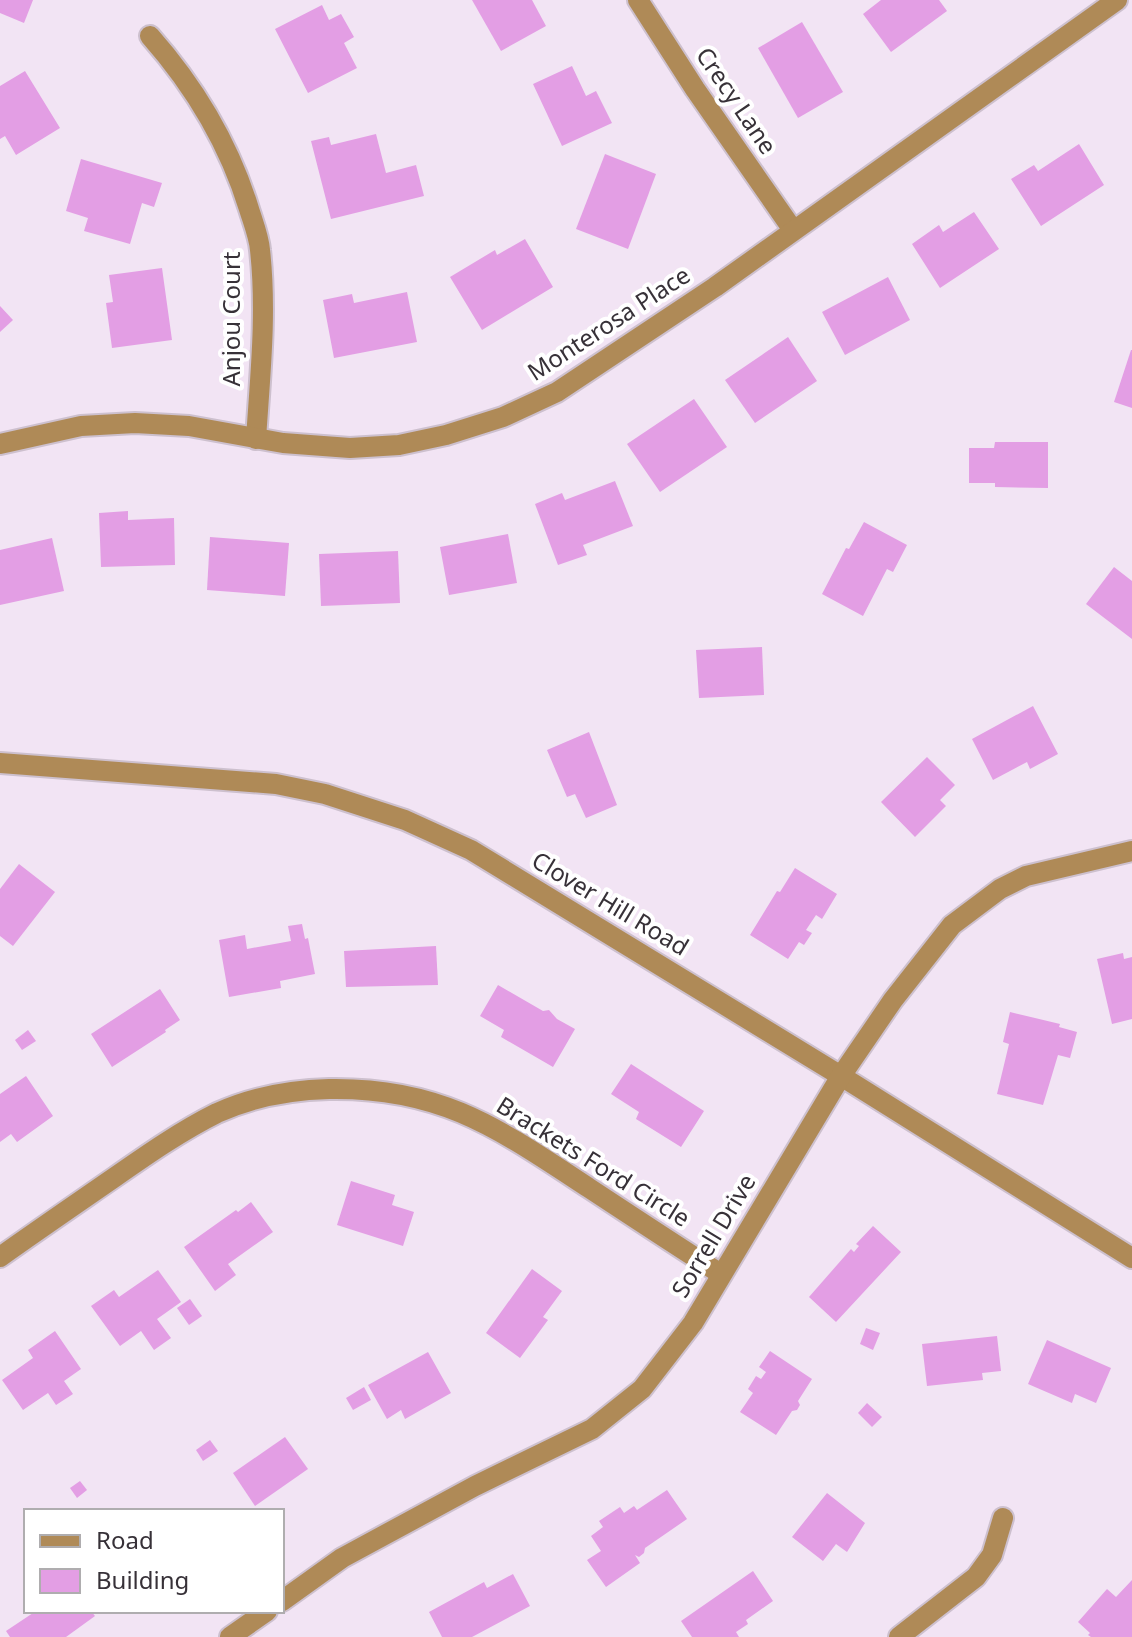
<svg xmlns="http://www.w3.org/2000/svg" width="1132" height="1637" font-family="'Noto Sans',sans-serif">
  <rect width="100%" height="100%" fill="#f2e4f4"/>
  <g fill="#e39ee4">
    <path d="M0,0h33l-9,23 -24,-10z"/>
    <path d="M472,0h60l14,26 -45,25z"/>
    <path d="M881,0h58l8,11 -56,41 -28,-38z"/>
    <path d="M322,5l7,15 12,-6 13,23 -10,6 13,25 -49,25 -33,-64z"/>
    <path d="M802,22l41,70 -45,26 -40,-70z"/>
    <path d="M572,66l14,30 10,-5 16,32 -50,23 -29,-62z"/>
    <path d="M25,71l35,57 -44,27 -11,-19 -5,3v-53z"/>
    <path d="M376,134l10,39 30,-8 8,31 -93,23 -20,-78 18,-4 2,8z"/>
    <path d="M1079,144l25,41 -63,41 -30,-47 23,-14 4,6z"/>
    <path d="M605,154l51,20 -28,75 -52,-20z"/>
    <path d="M81,159l81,24 -8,24 -12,-4 -12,41 -46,-13 4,-13 -22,-7z"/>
    <path d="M974,212l25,37 -59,39 -28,-44 27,-19 4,7z"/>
    <path d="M525,239l28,48 -71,43 -32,-53 45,-27 2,5z"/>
    <path d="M162,268l10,72 -60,8 -6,-45 7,-1 -4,-27z"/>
    <path d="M888,277l22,43 -65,35 -23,-43z"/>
    <path d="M407,292l10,50 -83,16 -11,-58 29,-6 2,9z"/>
    <path d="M0,306l13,14 -13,12z"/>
    <path d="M788,337l29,44 -62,42 -30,-43z"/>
    <path d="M1131,350h1v58l-18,-6z"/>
    <path d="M694,399l33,48 -67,45 -33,-48z"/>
    <path d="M995,442h53v46l-53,-1v-4h-26v-35h25z"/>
    <path d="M615,481l18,45 -50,19 4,10 -29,10 -23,-61 27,-11 3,7z"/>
    <path d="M128,511v9l46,-2 1,47 -74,2 -2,-54z"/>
    <path d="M864,522l43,23 -14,27 -6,-3 -24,47 -41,-22 24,-46 3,1z"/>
    <path d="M508,534l9,49 -68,12 -9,-48z"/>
    <path d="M210,537l79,6 -4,53 -78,-6z"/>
    <path d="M52,538l12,53 -64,14v-55z"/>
    <path d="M398,551l2,52 -79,3 -2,-52z"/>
    <path d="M1114,567l18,14v58l-46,-35z"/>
    <path d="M762,647l2,48 -65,3 -3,-48z"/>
    <path d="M1033,706l25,48 -28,15 -3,-7 -34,18 -21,-41z"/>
    <path d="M589,732l28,73 -31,13 -11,-24 -8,3 -20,-47z"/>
    <path d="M927,757l28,28 -15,15 6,6 -31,31 -34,-35z"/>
    <path d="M19,864l36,28 -42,54 -13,-10v-47z"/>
    <path d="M795,868l42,26 -15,25 -6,-4 -10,15 6,3 -8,12 -5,-3 -11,17 -38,-24 27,-44 3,1z"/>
    <path d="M302,924l3,15 3,-1 7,36 -35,7 1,7 -52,9 -10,-57 26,-5 2,14 44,-8 -3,-15z"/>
    <path d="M436,946l2,39 -92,2 -2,-36z"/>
    <path d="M1123,953l1,6 8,-2v62l-20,5 -15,-65z"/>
    <path d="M498,985l45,26 6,-1 8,9 18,10 -22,38 -52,-30 3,-7 -24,-14z"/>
    <path d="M160,989l20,31 -15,10 1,2 -54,35 -21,-33z"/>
    <path d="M1010,1012l50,12 -1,3 18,5 -7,26 -12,-3 -15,50 -46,-11 12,-50 -6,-2z"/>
    <path d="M28,1030l8,11 -14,9 -7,-10z"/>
    <path d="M631,1064l73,47 -23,36 -45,-28 3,-7 -28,-18z"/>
    <path d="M26,1076l27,40 -36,26 -6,-8 -11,8v-48z"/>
    <path d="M351,1181l44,14 -3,10 22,7 -11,34 -66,-21z"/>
    <path d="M251,1202l22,30 -45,32 8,11 -21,16 -31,-44 52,-37 2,2z"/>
    <path d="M873,1226l28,26 -65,70 -27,-25 42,-48 3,3 5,-6 -3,-2z"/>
    <path d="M532,1269l30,22 -19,26 5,3 -28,38 -34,-25z"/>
    <path d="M158,1270l23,32 -24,17 14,19 -17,12 -13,-19 -21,15 -29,-40 23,-16 5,7z"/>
    <path d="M190,1299l12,17 -13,9 -12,-17z"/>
    <path d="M866,1328l14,5 -7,17 -13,-6z"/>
    <path d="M55,1331l26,38 -17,12 9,13 -17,11 -8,-12 -25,17 -21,-30 31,-22 -5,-8z"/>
    <path d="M997,1336l4,35 -19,2 1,7 -56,6 -5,-42z"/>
    <path d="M1047,1340l64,28 -15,35 -21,-9 -3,9 -44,-19z"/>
    <path d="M770,1351l42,28 -14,22 2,4 -3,5 -5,1 -16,24 -36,-23 13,-19 -5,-4 8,-13 5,3 5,-7 -7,-5z"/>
    <path d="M428,1352l23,41 -46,26 -4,-9 -14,9 -19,-34z"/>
    <path d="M364,1387l7,13 -18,10 -7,-12z"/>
    <path d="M867,1403l15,14 -10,10 -14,-14z"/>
    <path d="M285,1437l23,32 -53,37 -22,-33z"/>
    <path d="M210,1440l8,11 -15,10 -7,-11z"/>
    <path d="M80,1481l7,9 -10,8 -7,-10z"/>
    <path d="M667,1490l20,29 -42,29 -1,5 -5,4 -4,-2 5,8 -34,24 -19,-27 14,-9 -10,-15 12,-9 -4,-6 21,-14 4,6 10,-7 3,4z"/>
    <path d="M827,1493l38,30 -18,29 -11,-8 -13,17 -31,-24z"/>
    <path d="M753,1571l20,30 -27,19 2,4 -12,8 3,5h-47l-11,-16z"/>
    <path d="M513,1574l17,32 -58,31h-30l-13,-25 55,-30 3,6z"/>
    <path d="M1132,1580v57h-41l-3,-2 2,-2 -12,-11 29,-33 9,8z"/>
    <path d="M36,1611h55l4,5 -29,21h-56l-4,-6z"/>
  </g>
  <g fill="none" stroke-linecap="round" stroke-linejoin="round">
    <g stroke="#cdc0ce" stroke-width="24">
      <g id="minor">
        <path d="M638,0l57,89 98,141"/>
        <path d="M150,36c45,51 79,108 99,173 4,13 10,28 11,41 7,63 0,127 -4,189"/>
        <path d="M0,444l81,-18 54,-3 54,3 94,17 67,5 49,-3 47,-10 57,-18 54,-25 158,-105 402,-287"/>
        <path d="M0,763l276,21 49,10 80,26 66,30 370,226 291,182"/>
        <path d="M0,1257c38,-27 76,-53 115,-80 33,-23 66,-46 102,-64 35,-16 74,-23 112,-24 113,-2 170,40 260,99 44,29 88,58 132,86"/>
        <path d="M282,1601l60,-43 133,-72 117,-57 50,-40 51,-66 148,-247 52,-76 59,-75 48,-36 26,-13 106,-25"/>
        <path d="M230,1637l37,-26"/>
        <path d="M899,1637l77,-60 16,-22 11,-37"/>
      </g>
    </g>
    <use href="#minor" stroke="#af8a57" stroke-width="20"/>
  </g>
  <g text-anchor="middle" stroke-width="8" stroke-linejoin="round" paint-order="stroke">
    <g font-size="24" fill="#373138" stroke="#fff">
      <text transform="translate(736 101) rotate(56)" y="8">Crecy Lane</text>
      <text transform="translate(232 319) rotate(-90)" y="8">Anjou Court</text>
      <text transform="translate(609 324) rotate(-33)" y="8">Monterosa Place</text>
      <text transform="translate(610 904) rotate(31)" y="8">Clover Hill Road</text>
      <text transform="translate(593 1162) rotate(32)" y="8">Brackets Ford Circle</text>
      <text transform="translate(714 1236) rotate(-59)" y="8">Sorrell Drive</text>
    </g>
  </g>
  <rect x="24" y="1509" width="260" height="104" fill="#ffffff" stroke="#afadaf" stroke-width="2"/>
  <rect x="40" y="1535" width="40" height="12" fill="#af8a57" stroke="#afadaf" stroke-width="2"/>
  <text x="96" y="1549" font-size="24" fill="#373138">Road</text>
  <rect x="40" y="1569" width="40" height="24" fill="#e39ee4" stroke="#afadaf" stroke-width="2"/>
  <text x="96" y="1589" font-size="24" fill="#373138">Building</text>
</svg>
